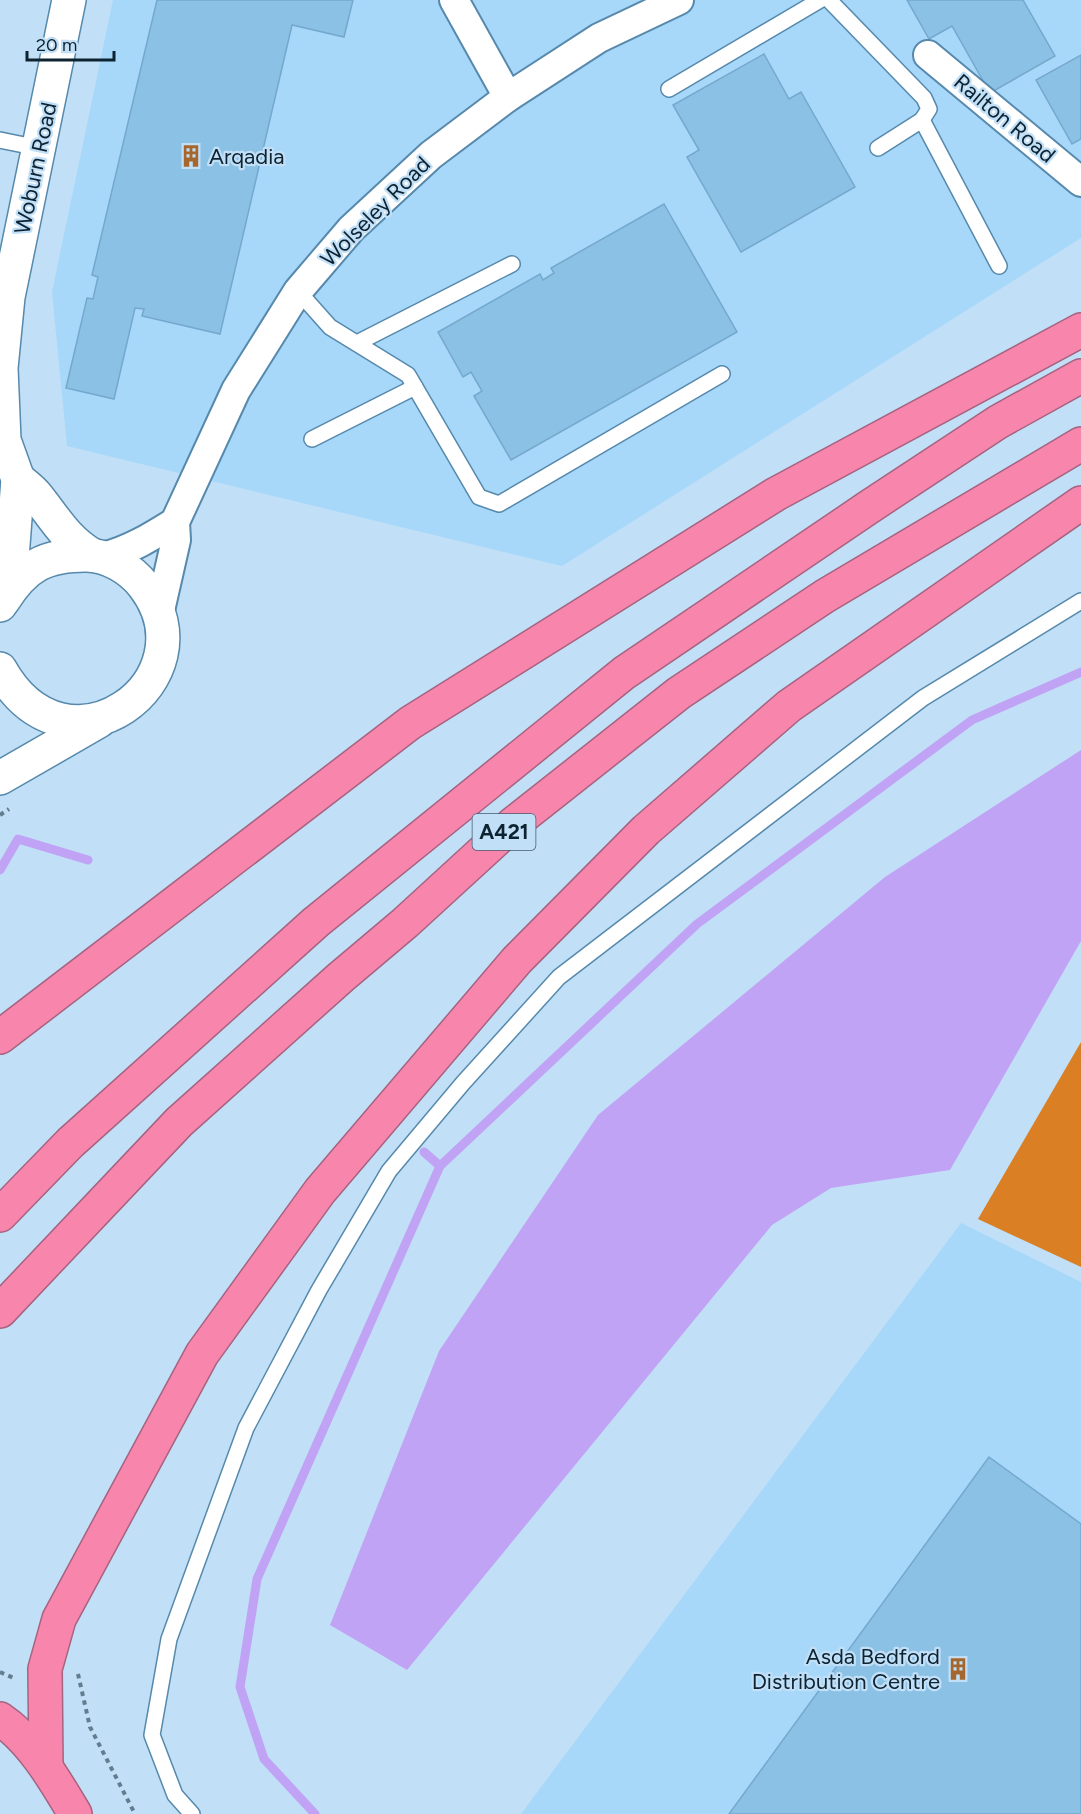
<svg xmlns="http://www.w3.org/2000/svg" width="1081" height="1814" font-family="Figtree,sans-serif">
  <rect width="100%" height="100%" fill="#c1e0f7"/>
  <g fill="#a7d7f9">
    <path d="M113,0h968v238l-519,328 -495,-120 -15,-154z"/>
    <path d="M961,1223l120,59v532h-560z"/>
  </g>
  <path fill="#da7f24" d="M1081,1042v225l-103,-48z"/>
  <path fill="#c0a3f5" d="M1081,750v191l-131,229 -119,18 -59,37 -365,445 -77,-45 109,-274 159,-236 287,-238z"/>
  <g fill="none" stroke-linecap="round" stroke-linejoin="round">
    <g stroke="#c0a3f5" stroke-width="9">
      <path d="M0,870l18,-31 70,21"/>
      <path d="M424,1152l16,14"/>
      <path d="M315,1814l-51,-55 -24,-72 17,-108 183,-413 257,-242 275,-204 109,-48"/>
    </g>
  </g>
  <g fill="#8cc1e6" stroke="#74a8cd" stroke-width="1.5">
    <path d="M157,0h196l-9,37 -52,-12 -72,309 -78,-18 2,-7 -9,-1 -21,91 -48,-11 21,-90 6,1 5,-22 -6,-2z"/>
    <path d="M907,0h116l32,56 -65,37 -38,-67 -23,13z"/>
    <path d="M764,54l25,45 12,-7 54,95 -114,65 -54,-95 12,-7 -26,-45z"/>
    <path d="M1081,55v84l-9,5 -36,-64z"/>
    <path d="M664,204l73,128 -226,128 -37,-64 8,-5 -11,-19 -8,5 -25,-45 102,-58 3,6 11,-7 -3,-5z"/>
    <path d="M989,1457l92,67v290h-352z"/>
  </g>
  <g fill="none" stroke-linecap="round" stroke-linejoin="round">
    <g stroke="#5689ac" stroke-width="18">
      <g id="lane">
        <path d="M829,0l95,98 5,11 -7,11 -44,28"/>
        <path d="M669,89l151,-89"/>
        <path d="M922,120l77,146"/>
        <path d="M0,140l39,8"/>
        <path d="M298,291l32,36 78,48 71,122 20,7 223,-130"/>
        <path d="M357,343l155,-79"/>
        <path d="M312,439l103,-52"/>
        <path d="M192,1814l-17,-19 -23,-60 17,-96 77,-211 73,-138 70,-119 74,-88 96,-106 364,-279 158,-97"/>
      </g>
    </g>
    <g stroke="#5689ac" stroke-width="32">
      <g id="street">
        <path d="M454,0l54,97"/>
        <path d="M928,55l153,127"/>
        <path d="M103,557c27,-7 48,-20 72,-35"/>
        <path d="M159,615l17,-75 -1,-18 61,-132 62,-99 53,-62 80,-74 77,-58 91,-59 80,-38"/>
      </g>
    </g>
    <g stroke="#5689ac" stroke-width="36">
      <g id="secondary">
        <path d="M18,479c6,5 13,10 18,16 18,22 30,45 56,60"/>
        <path d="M0,605l12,-47 6,-79 -14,-39 -3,-72 7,-71 61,-297"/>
        <path d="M0,669c67,120 215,10 144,-83 -13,-17 -36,-31 -58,-31 -41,0 -61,11 -83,46"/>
        <path d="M0,778l99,-57"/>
      </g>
    </g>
    <g stroke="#a66381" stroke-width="36">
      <g id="highway">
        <path d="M0,1037l410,-314 366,-229 305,-164"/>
        <path d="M0,1215l70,-72 246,-221 308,-249 245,-166 129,-85 83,-46"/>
        <path d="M0,1311l179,-189 162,-145 64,-54 108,-99 166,-131 146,-97 256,-152"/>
        <path d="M0,1719c32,21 56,63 75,95"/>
        <path d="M46,1766l-1,-97 14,-50 143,-265 118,-163 197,-231 129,-130 143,-124 292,-203"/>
      </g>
    </g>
    <g stroke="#637d8f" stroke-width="4" stroke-dasharray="4.5 4.5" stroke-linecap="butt">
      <path d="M0,815l9,-6"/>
      <path d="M0,1672l16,7"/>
      <path d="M78,1674l12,53 45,87"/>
    </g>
    <use href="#lane" stroke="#fff" stroke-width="15"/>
    <use href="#street" stroke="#fff" stroke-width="28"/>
    <use href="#secondary" stroke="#fff" stroke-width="33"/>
    <use href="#highway" stroke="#f886ac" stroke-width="33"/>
  </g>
  <defs>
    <g id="building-bare" transform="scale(1.8)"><path d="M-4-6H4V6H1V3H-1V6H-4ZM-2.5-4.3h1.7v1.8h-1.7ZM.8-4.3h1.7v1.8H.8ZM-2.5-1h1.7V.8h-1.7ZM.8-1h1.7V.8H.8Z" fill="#a6672e" stroke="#c1e0f7" stroke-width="2.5" paint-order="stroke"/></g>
  </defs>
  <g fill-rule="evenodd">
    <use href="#building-bare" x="191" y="156"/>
    <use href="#building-bare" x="958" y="1669"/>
  </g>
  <g text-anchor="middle" stroke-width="4.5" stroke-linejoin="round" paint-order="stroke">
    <rect fill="#c1e0f7" stroke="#445c6c" stroke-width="1.5" x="472.5" y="814" width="63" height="36" rx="4.5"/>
    <g font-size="21" font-weight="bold" fill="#0e2331">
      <text x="504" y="839">A421</text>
    </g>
    <g font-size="22" fill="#0e2331" stroke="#c1e0f7">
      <text transform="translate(1005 118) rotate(40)" y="8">Railton Road</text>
      <text transform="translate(35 168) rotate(-78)" y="8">Woburn Road</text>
      <text transform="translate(375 211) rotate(-45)" y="8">Wolseley Road</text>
    </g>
    <g font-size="22" fill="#0e2331" stroke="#c1e0f7" text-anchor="start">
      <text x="209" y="164">Arqadia</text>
      <text x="940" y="1664" text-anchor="end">Asda Bedford<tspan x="940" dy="25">Distribution Centre</tspan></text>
    </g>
  </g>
  <path d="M27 51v9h87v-9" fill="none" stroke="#0e2331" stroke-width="3"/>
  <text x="36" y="51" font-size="18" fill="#0e2331" stroke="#c1e0f7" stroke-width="4.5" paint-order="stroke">20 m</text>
</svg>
